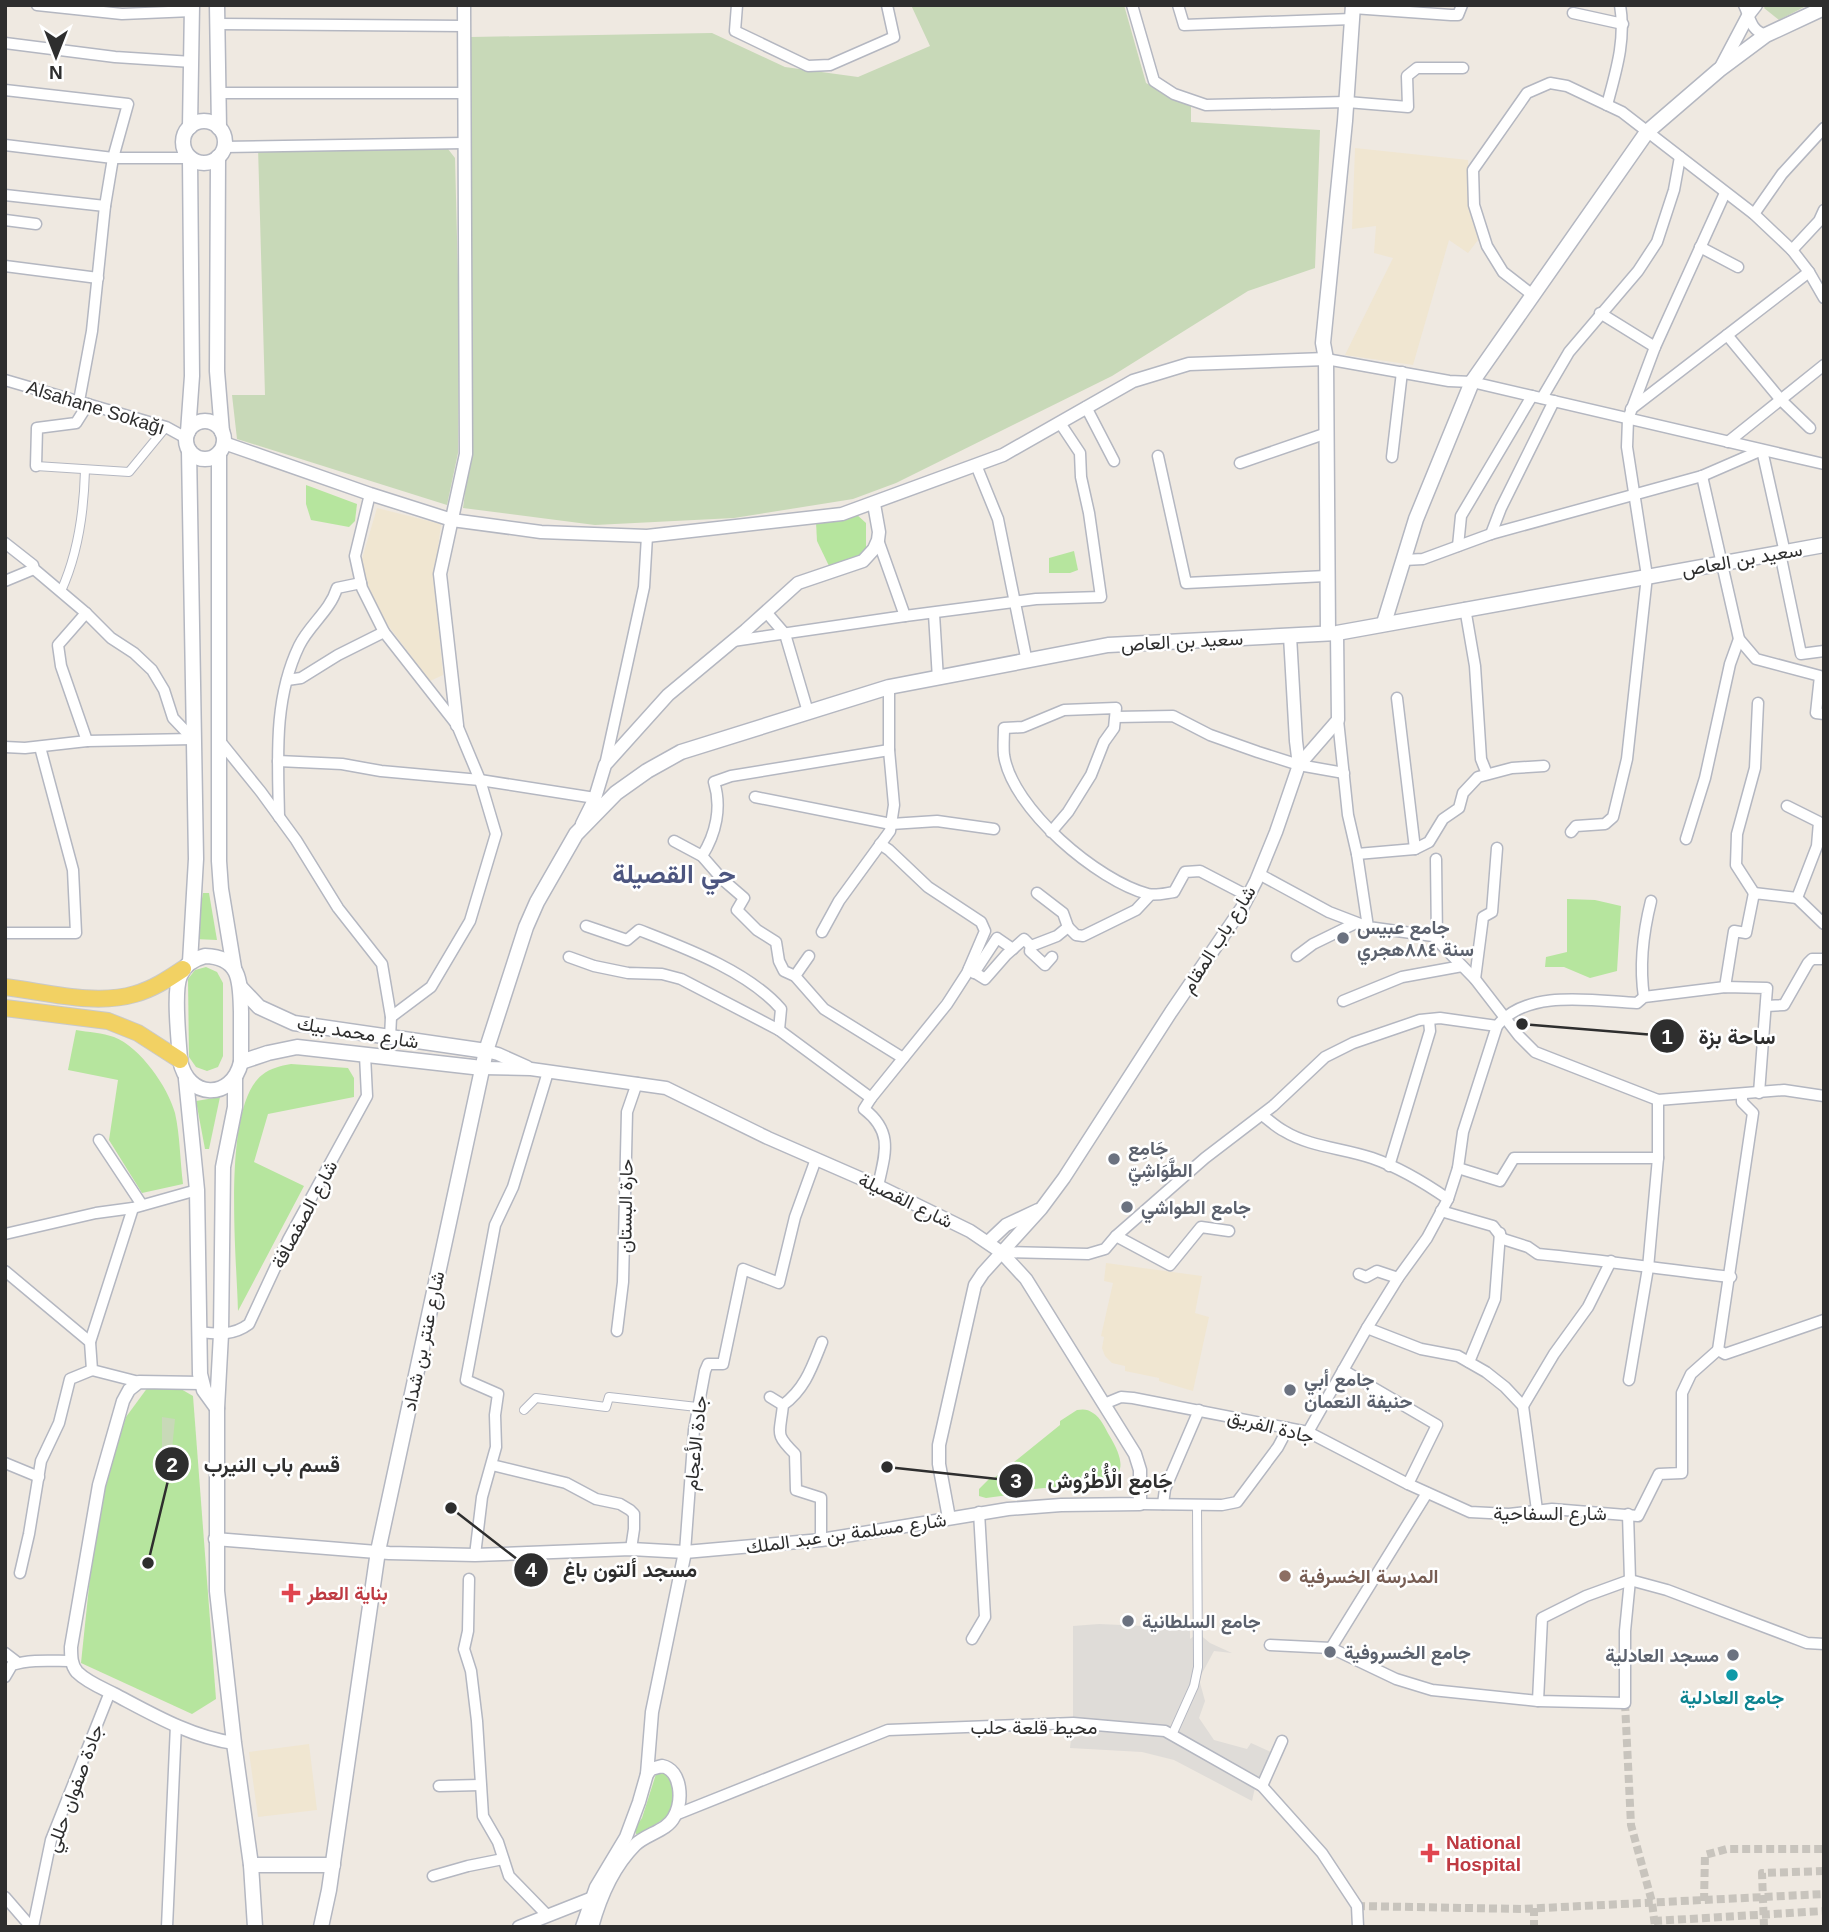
<svg xmlns="http://www.w3.org/2000/svg" width="1829" height="1932" font-family="Arial,Vazirmatn,sans-serif">
  <rect width="100%" height="100%" fill="#efe9e1"/>
  <g fill="#f0e6d1">
    <path d="M1355,148l113,12 3,54 7,26 -10,13 -19,-13 -36,125 -68,-10 48,-97 -19,-5 2,-27 -24,3z"/>
    <path d="M377,508l64,16 -7,57 9,94 -13,6 -46,-61 -20,-43 -2,-18z"/>
    <path d="M1106,1263l96,13 -7,37 14,4 -16,74 -34,-10v-3l-34,-7v-5l-13,-3 -7,-7 -3,-8 2,-11 -3,-1 12,-53 -9,-2z"/>
    <path d="M309,1744l8,66 -59,7 -9,-65z"/>
  </g>
  <g fill="#b6e59e">
    <path d="M306,485l51,19 -2,17 -6,6 -38,-7 -5,-16z"/>
    <path d="M856,514l10,9v26l-7,10 -30,7 -12,-25 -1,-19z"/>
    <path d="M1074,551l4,19 -8,3h-21v-15z"/>
    <path d="M203,893h6l8,47 -22,-1z"/>
    <path d="M1567,899l28,1 26,6 -4,65 -27,7 -26,-11h-19l1,-10 21,-5z"/>
    <path d="M206,967l11,5 6,11v73l-5,11 -11,4 -11,-4 -7,-10 -1,-78 7,-9z"/>
    <path d="M76,1030c12,2 27,3 38,7 26,10 54,50 61,76 5,22 5,48 8,71l-41,9 -33,-53 9,-60 -50,-10z"/>
    <path d="M291,1064l57,4 6,10v19l-86,17 -14,48 50,24 -66,125c-1,-50 -17,-204 24,-236 9,-7 18,-9 29,-11z"/>
    <path d="M220,1097l-11,52h-4l-9,-48z"/>
    <path d="M174,1385l19,11 23,303 -24,15 -111,-51 16,-153 29,-93 22,-30z"/>
    <path d="M1077,1410c6,-1 11,-1 16,3 8,5 12,15 16,22 20,33 15,47 -24,52l-2,-3 -58,6 -1,3 -38,5 -7,-2v-7l11,-11 3,1 67,-54v-4z"/>
    <path d="M662,1770l11,12c1,39 -3,31 -32,52h-5l-1,-6 7,-10 14,-44z"/>
  </g>
  <g fill="#c8d9b8">
    <path d="M911,5h213l22,78 45,22v17l129,8 -5,138 -67,23 -136,85 -216,107 -43,16 -119,19 -139,7 -132,-17 5,-37 3,-434 241,-4 73,34 73,10 72,-31z"/>
    <path d="M1766,5h42l-29,15 -15,-12z"/>
    <path d="M258,147l180,1 10,1 7,9 4,157 -1,138 -11,52 -210,-66 -5,-44h33z"/>
    <path d="M162,1417l13,2 -3,30 -10,1z"/>
  </g>
  <path fill="#dfdcd8" d="M1099,1624l91,4v11l8,-6 12,10 22,10 -18,-2 -15,28 6,22 -6,17 15,22 33,9 4,-6 22,10 -17,30 -4,18 -78,-41 -32,-8 -72,-4 3,-25v-97z"/>
  <g fill="none" stroke-linecap="round" stroke-linejoin="round">
    <g stroke="#c8c4bd" stroke-width="8" stroke-dasharray="8 4" stroke-linecap="butt">
      <path d="M1625,1703l6,122 21,77 3,25"/>
      <path d="M1704,1901l1,-46 22,-6h97"/>
      <path d="M1357,1906l165,3 302,-15"/>
      <path d="M1534,1908v19"/>
      <path d="M1654,1921l170,-10"/>
      <path d="M1764,1927l-2,-54 62,-2"/>
    </g>
    <g stroke="#b4b7c1" stroke-width="10">
      <g id="pedestrian">
        <path d="M36,466l93,6 37,-45"/>
        <path d="M61,591c17,-37 23,-81 24,-121"/>
        <path d="M524,1410l12,-12 70,9 3,-10 88,10"/>
        <path d="M1172,1735l22,-49 4,-19 -1,-163"/>
      </g>
    </g>
    <g stroke="#b4b7c1" stroke-width="13">
      <g id="minor">
        <path d="M37,5l85,9 70,-3"/>
        <path d="M737,5l-2,26 73,35 22,-1 64,-28 -7,-32"/>
        <path d="M1132,5l22,76 20,13 32,11 141,-3 61,5 -1,-31 10,-8h46"/>
        <path d="M1178,5l6,20 168,-6"/>
        <path d="M1744,5c7,14 6,25 22,30"/>
        <path d="M1353,8l98,7h7l4,-10"/>
        <path d="M1573,13l50,11"/>
        <path d="M217,24l247,2"/>
        <path d="M5,43l110,14 77,5"/>
        <path d="M5,90l123,14 -15,54 -108,-13"/>
        <path d="M218,93h246"/>
        <path d="M1607,105c9,-34 19,-65 13,-100"/>
        <path d="M223,147l241,-4"/>
        <path d="M5,195l100,11"/>
        <path d="M1754,214l28,-40 42,-46"/>
        <path d="M5,220l31,4"/>
        <path d="M1700,247l38,20"/>
        <path d="M1792,250l27,-29 5,-11"/>
        <path d="M5,266l93,12"/>
        <path d="M1534,296l-31,-24 -16,-26 -13,-41 -1,-35 54,-77 23,-10 17,3 55,26 132,102 38,36 17,22 15,26"/>
        <path d="M1600,313l55,34"/>
        <path d="M1727,335l54,65 29,28"/>
        <path d="M1326,359l123,22 23,1 352,82"/>
        <path d="M5,380l161,47 20,11"/>
        <path d="M1542,398l27,-46 69,-81 19,-29 17,-52 6,-33"/>
        <path d="M79,401l13,-70 13,-125 8,-48h77"/>
        <path d="M1086,407l28,54"/>
        <path d="M1631,409l178,-137"/>
        <path d="M1728,442l96,-77"/>
        <path d="M1158,456l28,127 140,-7"/>
        <path d="M1392,457l10,-85"/>
        <path d="M1240,463l87,-30"/>
        <path d="M976,465l22,54 29,143"/>
        <path d="M36,466l1,-38 39,-5 12,-19"/>
        <path d="M1702,476l37,163 17,20 64,17 -4,37 8,1"/>
        <path d="M370,494l-15,62 7,32 22,44 73,93 23,55 16,54 -26,87 -39,66 -40,30"/>
        <path d="M1491,534l10,-26 53,-107"/>
        <path d="M878,540l27,76 131,-17 65,-2 -12,-84 -8,-36 -1,-24 -20,-30"/>
        <path d="M5,543l28,22 1,4 52,44 25,25 23,15 18,17 12,20 9,28 20,21"/>
        <path d="M1458,546l3,-30 71,-120"/>
        <path d="M1780,553l21,101 23,-3"/>
        <path d="M1404,560l19,-1 68,-25 211,-58 60,-26 23,103"/>
        <path d="M5,581l29,-12"/>
        <path d="M1465,608l10,58 6,93 6,15"/>
        <path d="M766,612l19,22 23,78"/>
        <path d="M86,613l-28,32 3,21 26,75"/>
        <path d="M934,614l4,65"/>
        <path d="M733,641l172,-25"/>
        <path d="M287,680l14,-2 37,-23 46,-23"/>
        <path d="M1397,698l18,151"/>
        <path d="M1116,717l57,-1 37,19 48,17 41,13 45,8"/>
        <path d="M1338,720l10,95 9,39 11,73 65,9 42,43 44,57 16,16 123,48 126,-10 40,6"/>
        <path d="M219,740l42,52 35,48 42,68 44,56 9,53 -1,21"/>
        <path d="M5,747l20,1 62,-7 106,-2"/>
        <path d="M278,761l64,3 39,7 99,9 115,18"/>
        <path d="M605,765l39,-178 3,-51"/>
        <path d="M755,797l136,27 46,-3 57,8"/>
        <path d="M279,817c-1,-57 -6,-117 20,-171 10,-21 31,-35 38,-58l24,-5"/>
        <path d="M1051,832l17,-20 23,-37 13,-33 10,-14 2,-20 -52,2 -41,17 -19,1c0,9 -1,19 0,27 8,54 94,126 144,139 8,2 18,-1 26,-2l11,-20 15,-1 48,25"/>
        <path d="M1571,832l5,-6 29,-2 8,-7 14,-58 20,-183 -20,-129 1,-28 27,-72 70,-154"/>
        <path d="M1686,839l19,-61 25,-114 9,-25"/>
        <path d="M674,841l28,15 20,23 22,19 -7,12 20,20 19,12 3,19 5,10 11,5 29,33 79,49"/>
        <path d="M1357,854l58,-5 14,-7 14,-23 16,-11 4,-15 15,-16 34,-9 32,-2"/>
        <path d="M702,856c14,-22 20,-49 12,-74l17,-6 158,-26"/>
        <path d="M1436,859l1,81"/>
        <path d="M1259,874l70,38 39,15"/>
        <path d="M1037,893l26,20 5,14"/>
        <path d="M1754,893l-18,-28 1,-31 18,-66 3,-65"/>
        <path d="M1797,898l27,26"/>
        <path d="M586,926l41,14 12,-10c46,18 109,41 142,79l-2,21"/>
        <path d="M822,932l17,-31 51,-70 4,-26 -5,-55v-63"/>
        <path d="M5,933h71l-3,-63 -33,-123"/>
        <path d="M1031,946l-1,5 15,14 7,-8"/>
        <path d="M1297,956l16,-12 43,-21"/>
        <path d="M569,957l25,9 34,7 34,1 19,5 98,51 92,68 76,-94 20,-31 18,-42 -4,-9 -53,-35 -39,-37 -9,-6"/>
        <path d="M969,969l16,10 21,-24 18,-16 7,7 26,-10 11,-9 8,8 7,1 53,-26 14,-15"/>
        <path d="M974,973l23,-35 16,11"/>
        <path d="M795,976l14,-20"/>
        <path d="M1475,979l8,-62 9,-5 5,-64"/>
        <path d="M1725,987l9,-56 12,2 8,-40 43,5 20,-52 2,-24 -32,-16"/>
        <path d="M1644,997c-5,-33 -1,-64 7,-96"/>
        <path d="M1343,1001l59,-24 60,-11"/>
        <path d="M1766,1006l18,-1 24,-42 4,-4h12"/>
        <path d="M1742,1094v8l11,11 -35,237 7,4 99,-34"/>
        <path d="M871,1098l-7,11c30,23 21,45 14,77"/>
        <path d="M1262,1115c7,5 14,12 22,16 26,16 59,17 88,27 26,9 53,25 76,41"/>
        <path d="M99,1140l43,65"/>
        <path d="M1389,1166l41,-135 -1,-11"/>
        <path d="M1458,1168l42,13 14,-23h144"/>
        <path d="M1441,1211l52,15 10,13 25,8 10,7c65,6 128,16 193,23"/>
        <path d="M5,1234l91,-21 37,-5 64,-18"/>
        <path d="M1116,1236l54,29 31,-38 28,4"/>
        <path d="M1001,1252l87,2 17,-5 11,-13 89,-78 68,-52 52,-49 28,-14 67,-23 20,-2 57,8"/>
        <path d="M5,1271l85,71 2,28 47,12"/>
        <path d="M1359,1274l7,3 11,-6 21,7"/>
        <path d="M1367,1328l54,21 37,7 28,16 19,15 18,19 14,104"/>
        <path d="M617,1331l6,-49 4,-170 10,-29"/>
        <path d="M198,1332c19,2 35,4 51,-8l39,-84 79,-144 -2,-41"/>
        <path d="M90,1342l43,-134"/>
        <path d="M1469,1362l26,-63 5,-66"/>
        <path d="M1343,1370l94,55 -29,59"/>
        <path d="M1629,1380l19,-112 10,-110v-58"/>
        <path d="M770,1397l13,8"/>
        <path d="M1104,1404l17,-7 12,1 175,34 100,52 62,28 39,2 43,-5 86,7 21,-42 23,-1v-80l9,-19 27,-24"/>
        <path d="M1523,1406l31,-52 34,-47 23,-46"/>
        <path d="M1308,1432l59,-104 31,-50 29,-40 21,-39 10,-31 5,-36 34,-106c30,-38 98,-25 140,-23l7,-6 81,-10 42,1 -8,105"/>
        <path d="M5,1463l34,14"/>
        <path d="M492,1465l74,18 30,16 24,5 10,6 4,4v15l-3,20"/>
        <path d="M1140,1504l82,1 15,-3 41,-55 10,-19"/>
        <path d="M1163,1504l2,-15 34,-79"/>
        <path d="M821,1540v-42l-25,-8 -1,-36c-21,-21 -15,-19 -12,-49 22,-16 29,-38 39,-63"/>
        <path d="M685,1552l9,-122 11,-59 3,-7h15l20,-95 36,14 16,-66 21,-58"/>
        <path d="M475,1555l7,-58 14,-50 -1,-32 3,-21 -32,-14 29,-155 18,-38 35,-115"/>
        <path d="M20,1573l9,-39 12,-73 18,-38 11,-44 22,-9"/>
        <path d="M469,1579l-1,52 -4,18 7,22 6,50 6,95 15,26 11,34 38,39"/>
        <path d="M972,1639l13,-22 -6,-105"/>
        <path d="M1270,1645l61,3 65,31 36,11 106,11 87,2v-72l5,-51 -2,-66"/>
        <path d="M1331,1648l96,-155"/>
        <path d="M5,1653l13,10"/>
        <path d="M5,1677l7,-12c19,-6 39,-4 59,-4"/>
        <path d="M1538,1701l4,-83 44,-22 44,-16 37,10 140,53 17,1"/>
        <path d="M439,1786l41,-1"/>
        <path d="M1262,1786l20,-45"/>
        <path d="M675,1815l213,-85 185,-7 92,8 97,55 60,67 35,53 1,21"/>
        <path d="M433,1876l35,-10 35,-7"/>
        <path d="M5,1897l26,30"/>
        <path d="M33,1927l18,-87 59,-148"/>
        <path d="M167,1927l9,-202"/>
      </g>
    </g>
    <g stroke="#b4b7c1" stroke-width="15">
      <g id="tertiary">
        <path d="M1720,69l29,-55 7,-9"/>
        <path d="M224,443l146,51 82,26 89,12 106,4 195,-22 161,-59 130,-74 56,-17 137,-5"/>
        <path d="M457,725l-17,-151 26,-120 -2,-449"/>
        <path d="M1299,765l39,-45 -1,-87"/>
        <path d="M582,824l13,-26 10,-33 63,-70 78,-65 52,-47 65,-22 11,-12 4,-9 1,-8 -5,-28"/>
        <path d="M486,1051l12,3 29,13"/>
        <path d="M988,1242l18,-17 32,-15"/>
        <path d="M201,1383l-62,-1 -10,8 -6,11 -24,84 -28,162c0,9 0,18 6,25 10,10 25,16 37,22 38,20 77,43 120,49"/>
        <path d="M949,1518l-10,-54v-19l36,-160 8,-12 58,-64 23,-31 107,-166 71,-104 14,-27 20,-49 23,-67 -3,-24 -6,-105"/>
        <path d="M215,1539l174,14 86,2 156,-6 54,3 136,-12 187,-31 53,-4 79,-1v-34l-5,-16 -109,-175 -25,-27 -31,-21 -92,-45 -110,-48 -102,-50 -135,-19 -49,-1"/>
        <path d="M519,1927l71,-28"/>
        <path d="M582,1927l14,-40 30,-50 13,-35 8,-28 5,-62 33,-160"/>
        <path d="M592,1927c8,-29 21,-60 43,-82 11,-11 32,-14 39,-28 9,-16 8,-47 -12,-51l-11,3 -4,5"/>
      </g>
    </g>
    <g stroke="#b4b7c1" stroke-width="17">
      <g id="secondary">
        <path d="M217,5l2,123"/>
        <circle cx="204" cy="142" r="21"/>
        <path d="M190,127l2,-122"/>
        <path d="M218,157l-1,214 5,61"/>
        <circle cx="205" cy="440" r="19"/>
        <path d="M188,432l4,-56 -2,-218"/>
        <path d="M189,450l7,409 -6,103"/>
        <path d="M219,453v408l2,28 13,79"/>
        <path d="M1384,623l32,-104 56,-137 175,-250 72,-62 47,-35 58,-27"/>
        <path d="M1328,633l-2,-274 -3,-16 22,-222 8,-116"/>
        <path d="M205,956c37,1 35,28 36,56 0,17 0,34 0,50 -9,39 -54,37 -61,-2 -1,-19 -7,-68 0,-84 4,-11 14,-17 25,-20z"/>
        <path d="M241,988l18,19 35,16 192,28"/>
        <path d="M241,1062l27,-9 29,-6 185,21"/>
        <path d="M235,1078v29l-12,60 -2,167 -4,74v183l17,152 17,122 4,62"/>
        <path d="M186,1079l11,111 3,184 4,16 13,18"/>
        <path d="M251,1865h82"/>
        <path d="M321,1927l8,-37 49,-339 108,-500 40,-124 11,-25 39,-68 40,-41 31,-22 34,-19 208,-65 219,-42 229,-12 487,-88"/>
      </g>
    </g>
    <g stroke="#c9c9c9" stroke-width="18">
      <g id="primary">
        <path d="M5,987c41,5 90,19 130,7 18,-5 33,-15 48,-25"/>
        <path d="M5,1008l103,13 30,12 42,27"/>
      </g>
    </g>
    <use href="#pedestrian" stroke="#fff" stroke-width="8"/>
    <use href="#minor" stroke="#fff" stroke-width="10"/>
    <use href="#tertiary" stroke="#fff" stroke-width="12"/>
    <use href="#secondary" stroke="#fff" stroke-width="14"/>
    <use href="#primary" stroke="#f2d163" stroke-width="16"/>
  </g>
  <g fill="#6b7280" stroke="#fff" stroke-width="2.5">
    <circle cx="1343" cy="938" r="7"/>
    <circle cx="1114" cy="1159" r="7"/>
    <circle cx="1127" cy="1207" r="7"/>
    <circle cx="1290" cy="1390" r="7"/>
    <circle cx="1128" cy="1621" r="7"/>
    <circle cx="1330" cy="1652" r="7"/>
    <circle cx="1733" cy="1655" r="7"/>
  </g>
  <circle fill="#8d6e63" stroke="#fff" stroke-width="2.5" cx="1285" cy="1576" r="7"/>
  <g fill="#e0444e" stroke="#fff" stroke-width="2.5">
    <path d="M287.5 1582.5h7v7h7v7h-7v7h-7v-7h-7v-7h7z"/>
    <path d="M1426.5 1842.5h7v7h7v7h-7v7h-7v-7h-7v-7h7z"/>
  </g>
  <circle fill="#0f9aa8" stroke="#fff" stroke-width="2.5" cx="1732" cy="1675" r="7"/>
  <g text-anchor="middle" stroke-width="5" stroke-linejoin="round" paint-order="stroke">
    <g font-size="19" fill="#2e2e2e" stroke="#fff">
      <text transform="translate(96 407) rotate(17)" y="7">Alsahane Sokağı</text>
      <text transform="translate(1742 559) rotate(-10)" y="7">سعيد بن العاص</text>
      <text transform="translate(1182 641) rotate(-3)" y="7">سعيد بن العاص</text>
      <text transform="translate(1218 939) rotate(-58)" y="7">شارع باب المقام</text>
      <text transform="translate(358 1032) rotate(9)" y="7">شارع محمد بيك</text>
      <text transform="translate(906 1200) rotate(26)" y="7">شارع القصيلة</text>
      <text transform="translate(625 1206) rotate(-89)" y="7">حارة البستان</text>
      <text transform="translate(304 1214) rotate(-62)" y="7">شارع الصفصافة</text>
      <text transform="translate(423 1341) rotate(-78)" y="7">شارع عنتر بن شداد</text>
      <text transform="translate(1271 1426) rotate(14)" y="7">جادة الفريق</text>
      <text transform="translate(695 1443) rotate(-84)" y="7">جادة الأعجام</text>
      <text x="1550" y="1520">شارع السفاحية</text>
      <text transform="translate(846 1533) rotate(-8)" y="7">شارع مسلمة بن عبد الملك</text>
      <text x="1034" y="1734">محيط قلعة حلب</text>
      <text transform="translate(74 1788) rotate(-70)" y="7">جادة صفوان حللي</text>
    </g>
    <g font-size="19" font-weight="bold" fill="#5b616d" stroke="#fff" text-anchor="start">
      <text x="1357" y="934">جامع عبيس<tspan x="1357" dy="22">سنة ٨٨٤هجري</tspan></text>
      <text x="1128" y="1155">جَامِع<tspan x="1128" dy="22">الطَّوَاشِيّ</tspan></text>
      <text x="1141" y="1214">جامع الطواشي</text>
      <text x="1304" y="1386">جامع أبي<tspan x="1304" dy="22">حنيفة النعمان</tspan></text>
      <text x="1142" y="1628">جامع السلطانية</text>
      <text x="1344" y="1659">جامع الخسروفية</text>
      <text x="1719" y="1662" text-anchor="end">مسجد العادلية</text>
    </g>
    <g font-size="19" font-weight="bold" fill="#785e54" stroke="#fff" text-anchor="start">
      <text x="1299" y="1583">المدرسة الخسرفية</text>
    </g>
    <g font-size="19" font-weight="bold" fill="#be3a42" stroke="#fff" text-anchor="start">
      <text x="307" y="1600">بناية العطر</text>
      <text x="1446" y="1849">National<tspan x="1446" dy="22">Hospital</tspan></text>
    </g>
    <g font-size="19" font-weight="bold" fill="#0d838f" stroke="#fff">
      <text x="1732" y="1704">جامع العادلية</text>
    </g>
    <g font-size="26" font-weight="bold" fill="#4d5680" stroke="#fff">
      <text x="674" y="883">حي القصيلة</text>
    </g>
  </g>
  <path fill="none" stroke="#2e2e2e" stroke-width="2.5" d="M1522 1024L1667 1036M148 1563L172 1464M887 1467L1016 1481M451 1508L531 1570"/>
  <g fill="#2e2e2e" stroke="#fff" stroke-width="2.5">
    <circle cx="1522" cy="1024" r="7"/>
    <circle cx="148" cy="1563" r="7"/>
    <circle cx="887" cy="1467" r="7"/>
    <circle cx="451" cy="1508" r="7"/>
    <circle cx="1667" cy="1036" r="18"/>
    <circle cx="172" cy="1464" r="18"/>
    <circle cx="1016" cy="1481" r="18"/>
    <circle cx="531" cy="1570" r="18"/>
  </g>
  <g font-size="21" text-anchor="middle" font-weight="bold" fill="#fff">
    <text x="1667" y="1044">1</text>
    <text x="172" y="1472">2</text>
    <text x="1016" y="1488">3</text>
    <text x="531" y="1577">4</text>
  </g>
  <g font-size="21" text-anchor="middle" font-weight="bold" fill="#2e2e2e" stroke="#fff" stroke-width="5" stroke-linejoin="round" paint-order="stroke">
    <text x="1737" y="1044">ساحة بزة</text>
    <text x="272" y="1472">قسم باب النيرب</text>
    <text x="1110" y="1488">جَامِع الْأُطْرُوش</text>
    <text x="630" y="1577">مسجد ألتون باغ</text>
  </g>
  <rect width="1829" height="1932" fill="none" stroke="#2e2e2e" stroke-width="14"/>
  <g transform="translate(56 56) rotate(180)" stroke="#ffffff" stroke-width="5" paint-order="stroke">
  <path d="M0-5L12 26L0 18L-12 26Z" fill="#2e2e2e"/>
  <text y="-10" font-size="19" font-weight="bold" text-anchor="middle" fill="#2e2e2e">N</text>
  </g>
</svg>
